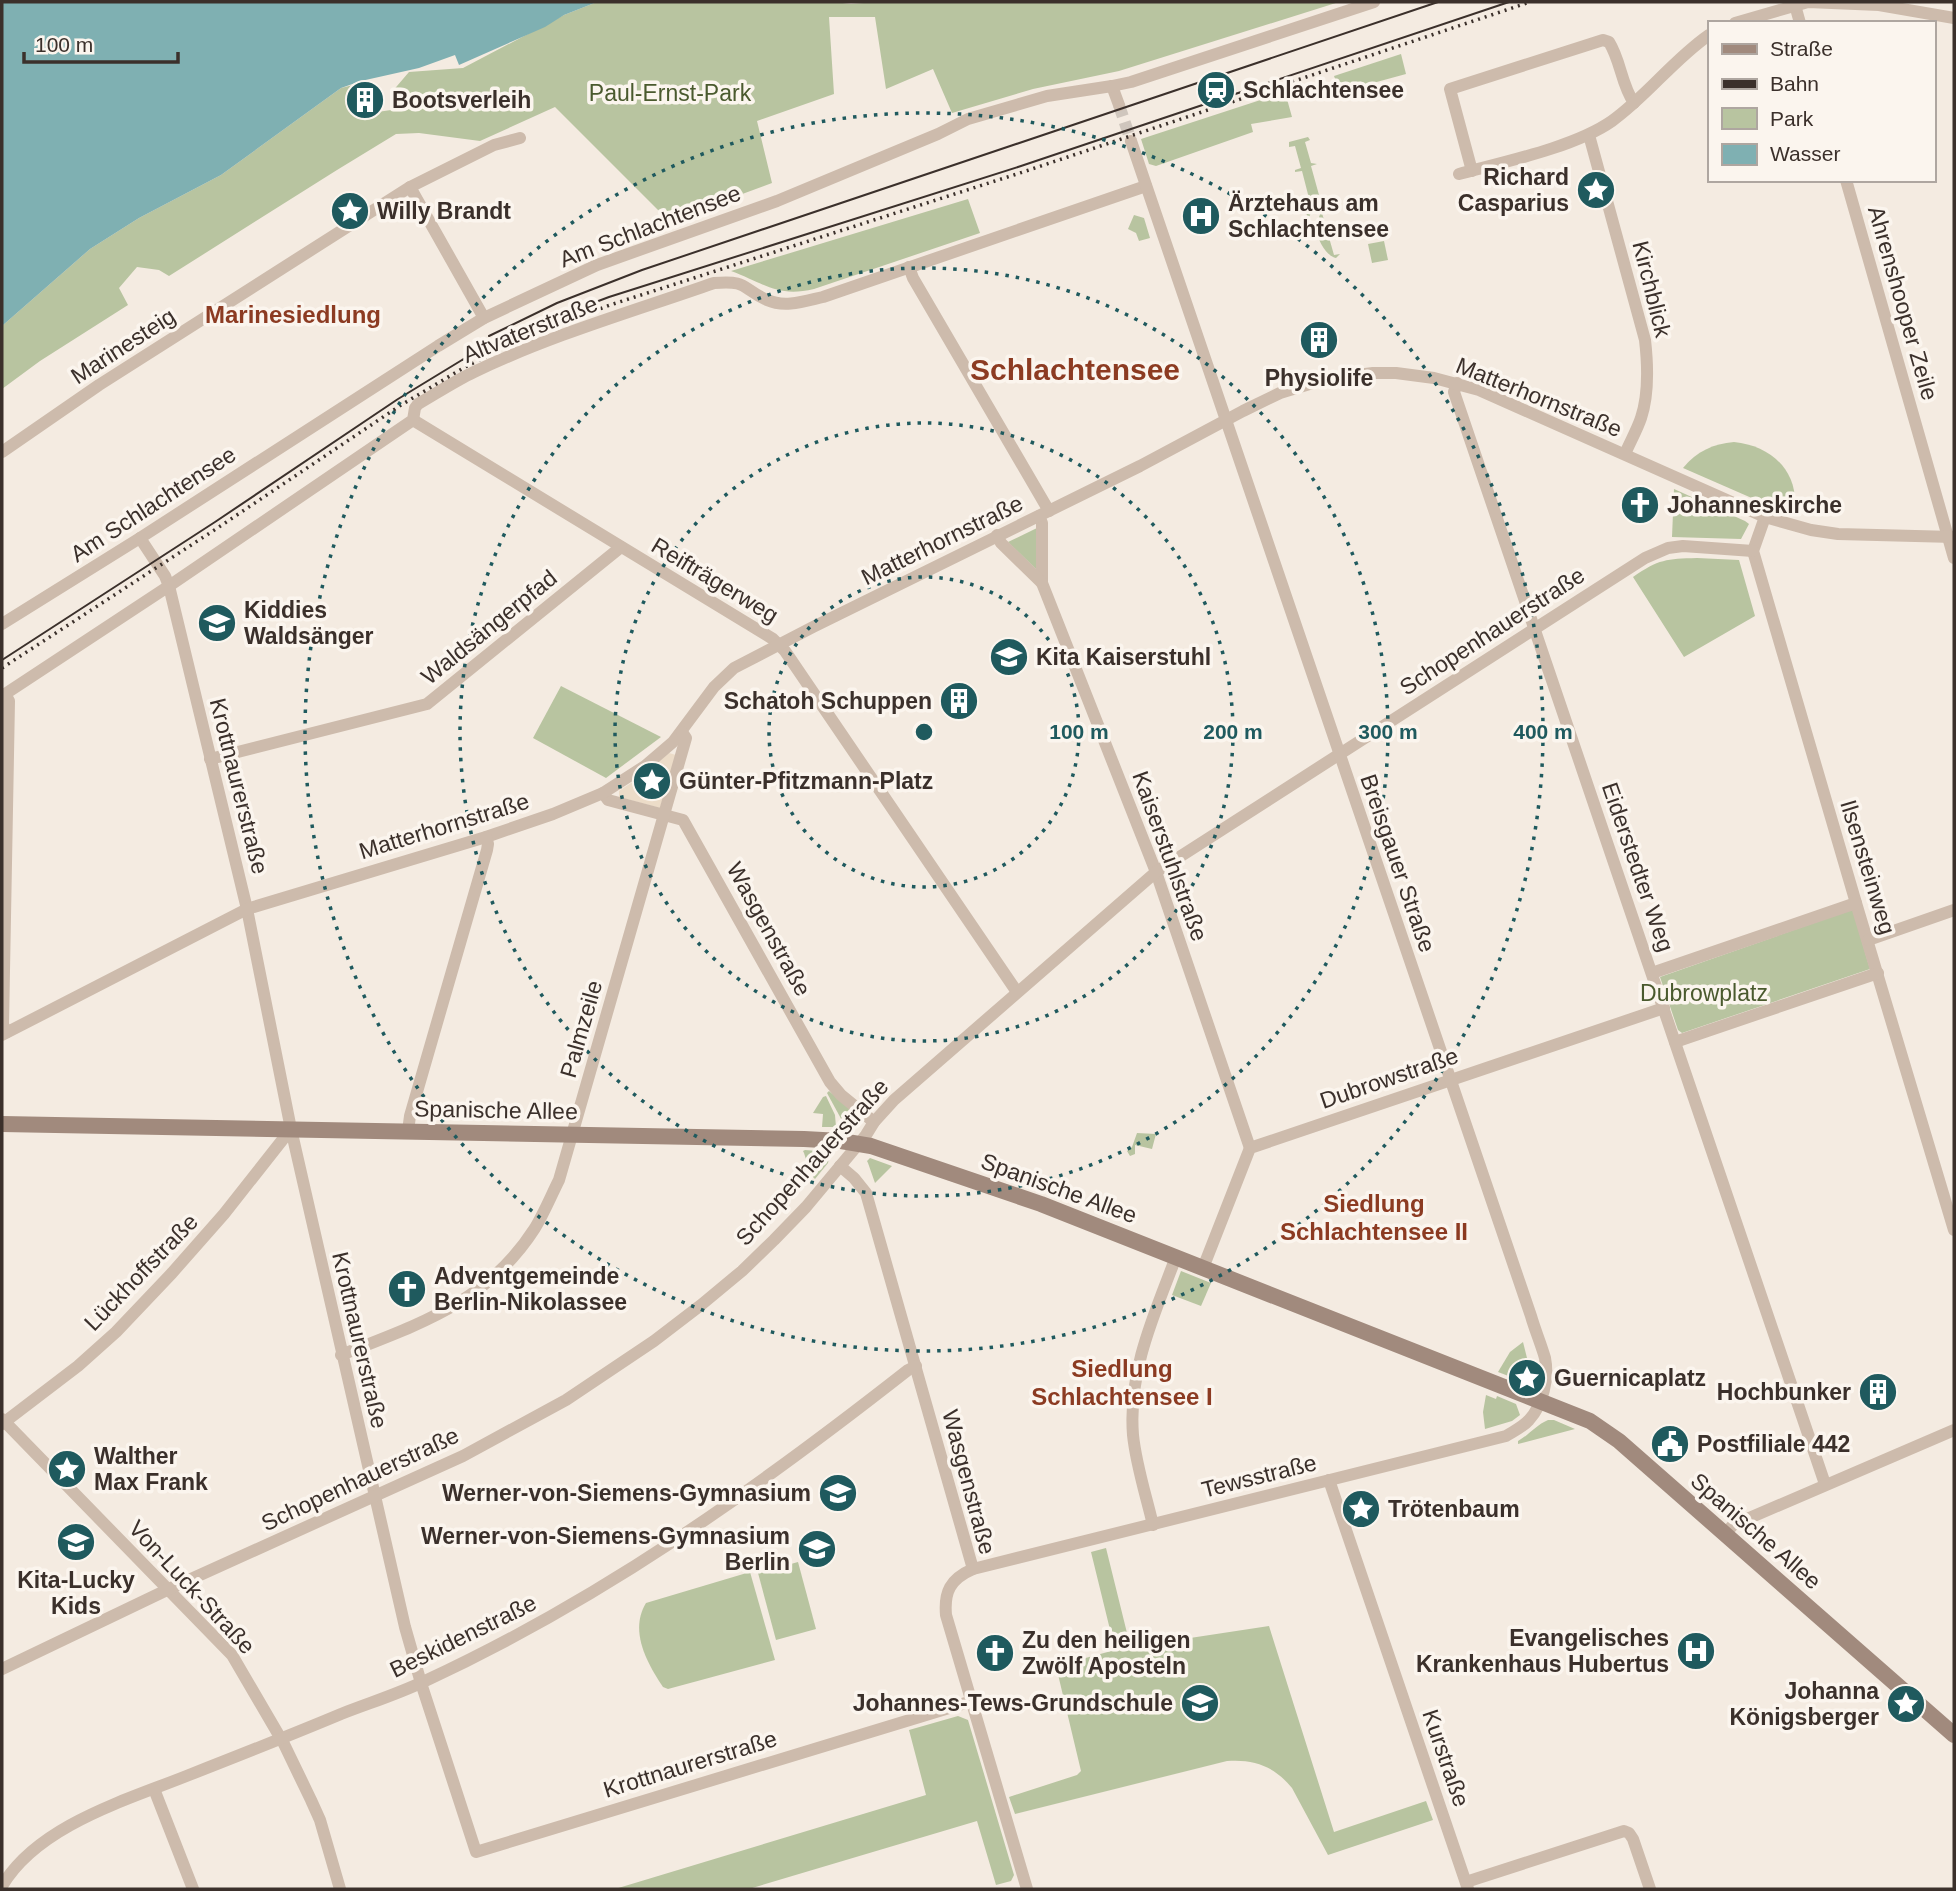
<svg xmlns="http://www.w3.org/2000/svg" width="1956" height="1891" font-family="Helvetica,sans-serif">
  <rect width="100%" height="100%" fill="#f4ebe1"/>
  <g fill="#b8c4a0">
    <path d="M597,2h237l17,2 26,-2h462l-220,69 -86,18 -81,24 -19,-44 -47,20 -11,-72h-46l5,77 -77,27 15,62 -103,38 -114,-114 -75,34 -61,-8 -23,1 -59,36 -168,106 -10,-6 -22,-3 -18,21 9,17 -88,56 -38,28v-63l88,-77 49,-31 82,-43 120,-87 12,-3 4,30 34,-5v-17l18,-21 54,-4 101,-53z"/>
    <path d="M1401,54l5,20 -66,18 -6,-16z"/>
    <path d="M1285,92l7,25 -41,7 2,8 -97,34 -7,-2 -8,-25z"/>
    <path d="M1308,137l2,3 -5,2 6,21 6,1 -6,2 8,29h7v2l-8,2 -10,20 -2,-7 6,-2 -10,-39 -7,1v-2l6,-2 -6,-22 -6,1v-5z"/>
    <path d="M968,199l12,34 -166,56c-37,9 -50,-6 -83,-18z"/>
    <path d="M1327,206v5l-5,2 12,42 6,-1 -4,4c-10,-2 -18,-18 -20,-28l7,-4 -4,-9 4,-10z"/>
    <path d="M1134,215l10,3 6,20 -11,3 -3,-8 -8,-4z"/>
    <path d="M1384,241l4,19 -16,3 -4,-19z"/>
    <path d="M1734,442c39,4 67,31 60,73l-24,-9 -87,-38c14,-17 30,-24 51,-26z"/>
    <path d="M1674,489l71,32 4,3 -8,15 -69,-2z"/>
    <path d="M1037,528v42l-29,-28z"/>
    <path d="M1697,558l42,2 16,56 -71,41 -51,-80c26,-18 33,-18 64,-19z"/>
    <path d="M561,686l100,51 -55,41 -73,-40z"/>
    <path d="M1851,910l2,1 17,58 -188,64 -4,-3 -18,-53z"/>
    <path d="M829,1091l32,27 -9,10 -7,-2 -18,-33z"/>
    <path d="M826,1096l9,19 1,12h-14l1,-13 -10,-1 10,-16z"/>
    <path d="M1137,1133l19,1 -4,15 -17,-4v9l-5,2 -3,-5 5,-4z"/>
    <path d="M805,1150l25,2 -2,11 -13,16 -4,-4 -7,-22 -1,-2z"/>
    <path d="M870,1158l22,8 -17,17 -7,-20 -1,-2z"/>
    <path d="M1181,1271l30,12 -10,23 -29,-11z"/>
    <path d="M1523,1342l8,32 -12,6 -21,-8 12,-20z"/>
    <path d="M1486,1395l10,4 1,-3 19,8 4,11 -8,6 -27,8 -2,-17z"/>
    <path d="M1548,1420h6l21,9 -57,15v-3c11,-6 18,-16 30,-21z"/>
    <path d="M1106,1548l22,89 6,6 10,2 125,-19 65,206 92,-31 7,19 -105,35 -36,-67c-18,-22 -38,-29 -65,-27l-212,53 -6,-17 68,-22 4,-4 -25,-105 59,-16 -24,-98z"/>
    <path d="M798,1562l18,67 -40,11 -18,-67z"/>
    <path d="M750,1572l25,88 -107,29 -5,-2c-16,-24 -34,-56 -17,-84z"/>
    <path d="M958,1716l10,4 46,155 -3,6 -15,4 -19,-64 -228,68h-134l311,-94 -17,-65z"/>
  </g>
  <path fill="#ecdcc8" d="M669,753l7,2 -16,53 -41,-11v-6l27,-18z"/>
  <path fill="#7fb0b2" d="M2,2h595l-33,13 -19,12 -86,38 -4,-10 -36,13 -58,13 -20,7 -120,87 -82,43 -49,31 -88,77z"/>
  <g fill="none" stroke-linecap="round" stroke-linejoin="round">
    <path stroke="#cfc6bd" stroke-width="12" stroke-dasharray="12 6" stroke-linecap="butt" d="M1119,105l12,36"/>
    <g stroke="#cdbbac" stroke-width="12">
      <path d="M1795,5l5,18"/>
      <path d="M1735,23l73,-21 71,3 75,13"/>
      <path d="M1112,86l7,19"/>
      <path d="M1589,135l56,205c3,26 4,54 -4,78 -4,12 -11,24 -16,36"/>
      <path d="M1472,171l-22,-82 153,-49 6,2c12,19 12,42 25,61"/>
      <path d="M1459,174c45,-12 116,-27 153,-53 35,-25 61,-61 97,-86"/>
      <path d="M1846,180l108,378"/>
      <path d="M410,187l74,131"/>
      <path d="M909,267l4,11 136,233"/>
      <path d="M1457,383l-3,9 371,1092"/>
      <path d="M413,420l360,219 12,12 232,341"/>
      <path d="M2,452l97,-67 311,-198 84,-42 26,-7"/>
      <path d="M1039,516l3,7v60l114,289 94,276"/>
      <path d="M1765,517l-12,34 103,352 98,327"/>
      <path d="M997,535l4,8 41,40"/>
      <path d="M140,538l25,38 4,10 78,323 44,220 114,498 16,56 55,169 496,-151"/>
      <path d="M2,624l138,-86 298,-192 46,-28 113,-53 180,-64 161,-67 30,-15 79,-23 65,-10 19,-4 243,-80"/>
      <path d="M5,694l4,7 -6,324 4,7"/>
      <path d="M2,696l167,-110 244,-166 2,-12 3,-4c19,-11 37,-23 56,-32 77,-37 160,-61 240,-89 34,-3 27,5 53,17 18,8 38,1 56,-3l323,-111"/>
      <path d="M210,759l217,-55 194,-157"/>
      <path d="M603,793l5,7 75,20 147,262 11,13 33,27"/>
      <path d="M1868,940l86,-30"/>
      <path d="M1652,973l204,-70"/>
      <path d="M2,1035l245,-126 239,-72 67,-23 50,-21 42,-27 28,-24 41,-55 20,-19 79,-41 327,-161 103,-55 37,-18 46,-14 47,-6h23l38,5 45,12 286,127 46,13 27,4 116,3"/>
      <path d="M1675,1042l203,-69"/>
      <path d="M408,1131l2,-15 77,-266 1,-6 -2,-7"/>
      <path d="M840,1166l14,12 12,15 107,376"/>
      <path d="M1203,1268l47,-120 414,-140"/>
      <path d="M341,1355c78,-31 146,-52 194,-127 9,-15 16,-32 24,-48l127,-442 -4,-6"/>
      <path d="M2,1419l230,236 52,89 27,56 9,20 20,69"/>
      <path d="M2,1424l76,-58 38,-34 56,-59 52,-59 67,-85"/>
      <path d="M1329,1480l139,409"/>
      <path d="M1153,1525c-7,-30 -17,-60 -20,-90 -5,-64 21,-120 43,-178"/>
      <path d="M1725,1534l8,-9 221,-95"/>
      <path d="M2,1669l167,-80 294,-133 103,-56 88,-59 47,-36 41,-34 32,-31 32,-33 60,-72 8,-13 20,-22 262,-228 489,-314 23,-10 15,-2 70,5"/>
      <path d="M154,1789l39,100"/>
      <path d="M1466,1882l158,-51 5,2 4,6 17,50"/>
      <path d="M2,1886c36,-61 125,-86 187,-111 51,-20 102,-40 152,-61 28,-11 57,-20 84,-33 177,-82 330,-191 483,-311l8,-4"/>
      <path d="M1027,1889l-81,-274c-2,-23 4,-36 27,-46l533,-133c8,-5 17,-9 23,-16 14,-15 20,-42 16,-62 -4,-14 -10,-28 -14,-42l-400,-1175"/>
    </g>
    <path stroke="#a18a7d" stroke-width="16" d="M2,1124l802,15 37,2 30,5 170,58 549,217 29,20 335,294"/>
    <g stroke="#3b302b" stroke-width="2">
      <path d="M489,336l68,-33 85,-33 796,-268"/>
      <path d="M2,660l213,-138 183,-123 64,-39 78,-37 69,-26 412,-131 488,-164"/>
    </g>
    <path stroke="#3b302b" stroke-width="3.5" stroke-dasharray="2 5" stroke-linecap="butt" d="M2,668l217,-141 182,-122 64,-38 57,-28 88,-34 413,-133 507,-170"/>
  </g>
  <g fill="none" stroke="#1f5a5e" stroke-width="3.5" stroke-dasharray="3.5 7">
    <circle cx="924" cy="732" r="155"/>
    <circle cx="924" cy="732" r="309"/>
    <circle cx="924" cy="732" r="464"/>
    <circle cx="924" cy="732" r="619"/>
  </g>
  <defs>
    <g id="station-disc" transform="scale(2.0125)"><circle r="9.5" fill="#1f5a5e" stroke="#fbf5ee"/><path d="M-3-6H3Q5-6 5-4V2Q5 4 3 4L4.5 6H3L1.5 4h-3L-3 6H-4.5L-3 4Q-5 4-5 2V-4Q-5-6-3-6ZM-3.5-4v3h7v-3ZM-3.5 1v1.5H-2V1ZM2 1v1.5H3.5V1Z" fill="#fff"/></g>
    <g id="building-disc" transform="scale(2.0125)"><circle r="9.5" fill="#1f5a5e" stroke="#fbf5ee"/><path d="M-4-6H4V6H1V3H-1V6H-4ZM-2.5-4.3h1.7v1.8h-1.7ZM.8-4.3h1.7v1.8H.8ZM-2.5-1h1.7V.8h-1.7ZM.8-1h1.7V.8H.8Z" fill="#fff"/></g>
    <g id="sight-disc" transform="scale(2.0125)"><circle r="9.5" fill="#1f5a5e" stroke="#fbf5ee"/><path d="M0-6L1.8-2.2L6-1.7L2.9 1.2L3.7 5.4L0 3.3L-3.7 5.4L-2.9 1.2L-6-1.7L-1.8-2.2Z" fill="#fff"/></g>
    <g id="hospital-disc" transform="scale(2.0125)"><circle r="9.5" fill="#1f5a5e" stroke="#fbf5ee"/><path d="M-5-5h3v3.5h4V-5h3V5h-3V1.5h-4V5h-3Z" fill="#fff"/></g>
    <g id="church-disc" transform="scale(2.0125)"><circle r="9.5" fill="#1f5a5e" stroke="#fbf5ee"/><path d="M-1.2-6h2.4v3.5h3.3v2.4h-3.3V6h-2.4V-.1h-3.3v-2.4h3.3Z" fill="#fff"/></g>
    <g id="school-disc" transform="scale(2.0125)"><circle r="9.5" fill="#1f5a5e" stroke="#fbf5ee"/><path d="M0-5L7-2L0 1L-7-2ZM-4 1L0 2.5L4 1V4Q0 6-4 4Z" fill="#fff"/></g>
    <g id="civic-disc" transform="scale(2.0125)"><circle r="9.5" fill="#1f5a5e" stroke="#fbf5ee"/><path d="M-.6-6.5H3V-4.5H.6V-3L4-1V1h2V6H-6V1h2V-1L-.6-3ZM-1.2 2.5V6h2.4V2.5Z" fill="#fff"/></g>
  </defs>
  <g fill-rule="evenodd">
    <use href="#station-disc" x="1216" y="90"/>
    <use href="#building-disc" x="365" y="100"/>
    <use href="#sight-disc" x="1596" y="190"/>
    <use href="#sight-disc" x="350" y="211"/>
    <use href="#hospital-disc" x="1201" y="216"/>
    <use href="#building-disc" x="1319" y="340"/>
    <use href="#church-disc" x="1640" y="505"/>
    <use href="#school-disc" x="217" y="623"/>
    <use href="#school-disc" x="1009" y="657"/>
    <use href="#building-disc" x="959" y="701"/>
    <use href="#sight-disc" x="652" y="781"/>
    <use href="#church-disc" x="407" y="1289"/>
    <use href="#sight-disc" x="1527" y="1378"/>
    <use href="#building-disc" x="1878" y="1392"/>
    <use href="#civic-disc" x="1670" y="1444"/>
    <use href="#sight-disc" x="67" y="1469"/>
    <use href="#school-disc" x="838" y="1493"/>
    <use href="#sight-disc" x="1361" y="1509"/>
    <use href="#school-disc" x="76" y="1542"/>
    <use href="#school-disc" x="817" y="1549"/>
    <use href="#hospital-disc" x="1696" y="1651"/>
    <use href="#church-disc" x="995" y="1653"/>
    <use href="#school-disc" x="1200" y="1703"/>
    <use href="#sight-disc" x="1906" y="1704"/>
  </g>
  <g text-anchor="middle" stroke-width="7" stroke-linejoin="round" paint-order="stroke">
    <g font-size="23" font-weight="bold" fill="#3b302b" stroke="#fbf5ee" text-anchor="start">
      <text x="1243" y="98">Schlachtensee</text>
      <text x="392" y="108">Bootsverleih</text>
      <text x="1569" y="185" text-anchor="end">Richard<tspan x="1569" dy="26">Casparius</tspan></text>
      <text x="1228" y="211">Ärztehaus am<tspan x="1228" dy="26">Schlachtensee</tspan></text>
      <text x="377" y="219">Willy Brandt</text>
      <text x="1319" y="386" text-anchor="middle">Physiolife</text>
      <text x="1667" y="513">Johanneskirche</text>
      <text x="244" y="618">Kiddies<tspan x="244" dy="26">Waldsänger</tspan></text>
      <text x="1036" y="665">Kita Kaiserstuhl</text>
      <text x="932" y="709" text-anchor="end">Schatoh Schuppen</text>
      <text x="679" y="789">Günter-Pfitzmann-Platz</text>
      <text x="434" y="1284">Adventgemeinde<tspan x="434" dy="26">Berlin-Nikolassee</tspan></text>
      <text x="1554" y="1386">Guernicaplatz</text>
      <text x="1851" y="1400" text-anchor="end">Hochbunker</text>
      <text x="1697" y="1452">Postfiliale 442</text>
      <text x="94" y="1464">Walther<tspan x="94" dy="26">Max Frank</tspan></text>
      <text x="811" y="1501" text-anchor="end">Werner-von-Siemens-Gymnasium</text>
      <text x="1388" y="1517">Trötenbaum</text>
      <text x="790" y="1544" text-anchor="end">Werner-von-Siemens-Gymnasium<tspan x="790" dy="26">Berlin</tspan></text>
      <text x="76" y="1588" text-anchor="middle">Kita-Lucky<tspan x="76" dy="26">Kids</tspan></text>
      <text x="1669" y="1646" text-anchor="end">Evangelisches<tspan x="1669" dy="26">Krankenhaus Hubertus</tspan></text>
      <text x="1022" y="1648">Zu den heiligen<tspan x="1022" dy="26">Zwölf Aposteln</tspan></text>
      <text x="1879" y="1699" text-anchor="end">Johanna<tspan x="1879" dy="26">Königsberger</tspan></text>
      <text x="1173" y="1711" text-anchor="end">Johannes-Tews-Grundschule</text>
    </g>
    <g font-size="23" fill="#4a5a2e" stroke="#fbf5ee">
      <text x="670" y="101">Paul-Ernst-Park</text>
      <text x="1704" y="1001">Dubrowplatz</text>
    </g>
    <g font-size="23" fill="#3b302b" stroke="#fbf5ee">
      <text transform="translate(650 226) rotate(-21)" y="8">Am Schlachtensee</text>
      <text transform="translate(1652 289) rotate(76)" y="8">Kirchblick</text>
      <text transform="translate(1903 303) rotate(74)" y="8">Ahrenshooper Zeile</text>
      <text transform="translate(530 329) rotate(-22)" y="8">Altvaterstraße</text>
      <text transform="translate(123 346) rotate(-33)" y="8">Marinesteig</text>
      <text transform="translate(1539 397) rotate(22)" y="8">Matterhornstraße</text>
      <text transform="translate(153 504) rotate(-33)" y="8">Am Schlachtensee</text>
      <text transform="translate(942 540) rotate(-26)" y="8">Matterhornstraße</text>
      <text transform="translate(715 580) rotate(31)" y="8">Reifträgerweg</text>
      <text transform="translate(489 627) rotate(-39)" y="8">Waldsängerpfad</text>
      <text transform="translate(1492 631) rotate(-33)" y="8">Schopenhauerstraße</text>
      <text transform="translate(239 786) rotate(76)" y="8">Krottnaurerstraße</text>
      <text transform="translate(444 826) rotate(-17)" y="8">Matterhornstraße</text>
      <text transform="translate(1170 856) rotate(70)" y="8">Kaiserstuhlstraße</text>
      <text transform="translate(1398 863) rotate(71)" y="8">Breisgauer Straße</text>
      <text transform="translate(1638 867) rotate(71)" y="8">Eiderstedter Weg</text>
      <text transform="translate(1868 867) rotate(73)" y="8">Ilsensteinweg</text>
      <text transform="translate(769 929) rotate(61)" y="8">Wasgenstraße</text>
      <text transform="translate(581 1029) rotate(-74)" y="8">Palmzeile</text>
      <text transform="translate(1389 1078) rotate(-19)" y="8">Dubrowstraße</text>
      <text transform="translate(496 1110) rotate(1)" y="8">Spanische Allee</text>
      <text transform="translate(812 1162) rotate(-48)" y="8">Schopenhauerstraße</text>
      <text transform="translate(1059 1188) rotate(20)" y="8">Spanische Allee</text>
      <text transform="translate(141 1272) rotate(-46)" y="8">Lückhoffstraße</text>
      <text transform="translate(360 1340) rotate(77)" y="8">Krottnaurerstraße</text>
      <text transform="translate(1259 1476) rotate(-14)" y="8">Tewsstraße</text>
      <text transform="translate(360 1479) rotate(-25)" y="8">Schopenhauerstraße</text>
      <text transform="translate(969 1482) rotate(75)" y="8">Wasgenstraße</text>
      <text transform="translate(1756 1531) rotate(41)" y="8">Spanische Allee</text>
      <text transform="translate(192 1587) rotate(47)" y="8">Von-Luck-Straße</text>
      <text transform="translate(463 1636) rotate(-26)" y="8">Beskidenstraße</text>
      <text transform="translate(1446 1758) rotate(71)" y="8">Kurstraße</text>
      <text transform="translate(690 1764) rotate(-17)" y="8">Krottnaurerstraße</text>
    </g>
    <g font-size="24" font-weight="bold" fill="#8c3b22" stroke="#fbf5ee">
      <text x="293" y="323">Marinesiedlung</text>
      <text x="1374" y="1212">Siedlung<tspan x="1374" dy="28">Schlachtensee II</tspan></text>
      <text x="1122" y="1377">Siedlung<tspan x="1122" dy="28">Schlachtensee I</tspan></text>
    </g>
    <g font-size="30" font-weight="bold" fill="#8c3b22" stroke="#fbf5ee">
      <text x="1075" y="380">Schlachtensee</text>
    </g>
  </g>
  <circle cx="924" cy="732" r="10" fill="#1f5a5e" stroke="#fbf5ee" stroke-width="3.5"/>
  <g font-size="21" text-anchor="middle" font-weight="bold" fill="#1f5a5e" stroke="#fbf5ee" stroke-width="7" stroke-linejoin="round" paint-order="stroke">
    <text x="1079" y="739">100 m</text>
    <text x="1233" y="739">200 m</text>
    <text x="1388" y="739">300 m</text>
    <text x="1543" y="739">400 m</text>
  </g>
  <rect width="1956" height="1891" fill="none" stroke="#3b302b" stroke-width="7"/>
  <rect x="1708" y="21" width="228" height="161" fill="#fbf5ee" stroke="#aea6a0" stroke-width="2"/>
  <rect x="1722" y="44" width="35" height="10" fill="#a18a7d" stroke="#aea6a0" stroke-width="2"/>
  <text x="1770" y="56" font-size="21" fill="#3b302b">Straße</text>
  <rect x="1722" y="79" width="35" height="10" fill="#3b302b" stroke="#aea6a0" stroke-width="2"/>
  <text x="1770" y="91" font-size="21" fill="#3b302b">Bahn</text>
  <rect x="1722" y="108" width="35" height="21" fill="#b8c4a0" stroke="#aea6a0" stroke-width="2"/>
  <text x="1770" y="126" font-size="21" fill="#3b302b">Park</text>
  <rect x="1722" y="144" width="35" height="21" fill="#7fb0b2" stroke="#aea6a0" stroke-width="2"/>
  <text x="1770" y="161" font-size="21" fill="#3b302b">Wasser</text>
  <path d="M24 52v10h154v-10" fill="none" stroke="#3b302b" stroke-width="3.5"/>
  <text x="35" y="52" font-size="21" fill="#3b302b" stroke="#fbf5ee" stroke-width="5" paint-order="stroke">100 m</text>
</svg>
